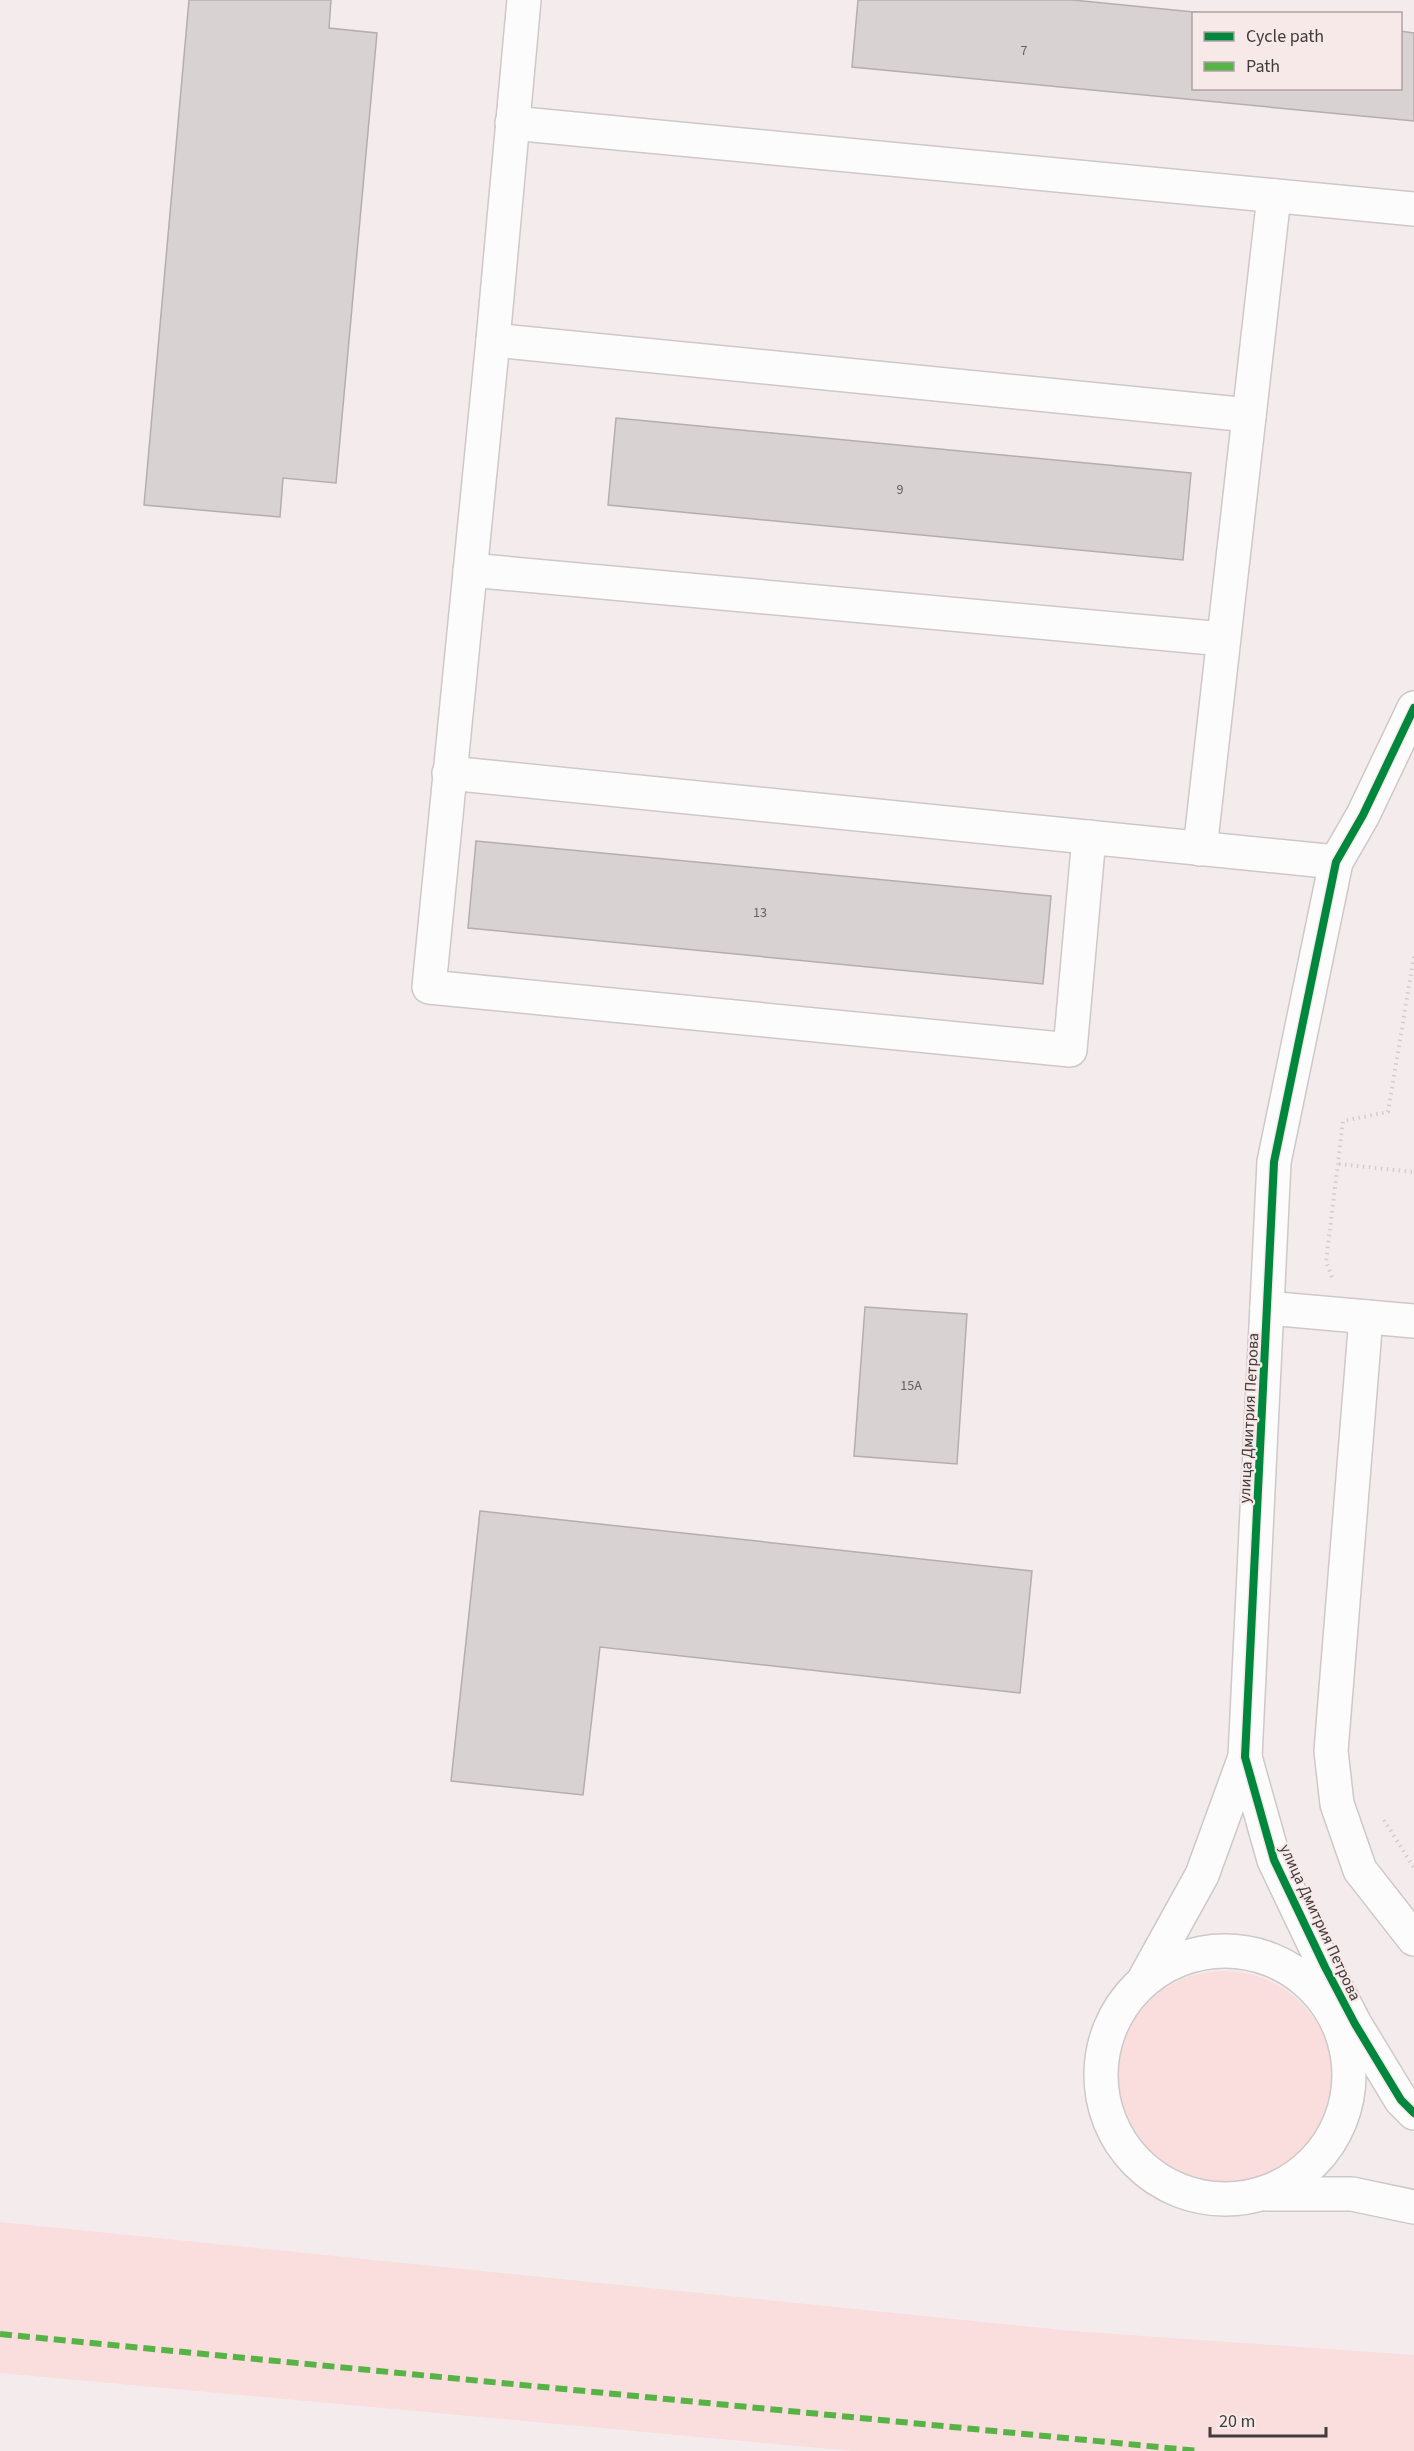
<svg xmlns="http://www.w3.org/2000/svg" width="1414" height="2451" font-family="'Source Sans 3',sans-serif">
  <rect width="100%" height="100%" fill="#f4ecec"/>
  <g fill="#f9dedd">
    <circle cx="1224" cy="2080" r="109"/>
    <path d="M0,2222l1073,109 341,24v96h-563l-851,-78z"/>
  </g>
  <g fill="#d8d2d2" stroke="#b4aeae" stroke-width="1.5">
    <path d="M189,0h142l-2,28 48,5 -41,450 -53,-5 -3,39 -136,-12z"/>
    <path d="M858,0h215l141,14h-20v74h206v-57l14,2v88l-562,-54z"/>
    <path d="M616,418l575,55 -8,87 -575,-55z"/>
    <path d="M476,841l575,55 -8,88 -575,-56z"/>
    <path d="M865,1307l102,7 -10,150 -103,-8z"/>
    <path d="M480,1511l552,60 -12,122 -420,-46 -17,148 -132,-14z"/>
  </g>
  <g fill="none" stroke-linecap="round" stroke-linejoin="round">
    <g stroke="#cec8c8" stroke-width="36">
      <g id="minor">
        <path d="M524,0l-31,340 -64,647 641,63 19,-213"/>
        <path d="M512,123l902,86"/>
        <path d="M493,340l756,75"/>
        <path d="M470,570l753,69"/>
        <path d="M1414,708l-51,107 -27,47 -62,300 -29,595 29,103 51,107 30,57 46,76 13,13"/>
        <path d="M449,773l887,89"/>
        <path d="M1200,849l74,-653"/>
        <path d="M1267,1308l147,13"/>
        <path d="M1366,1317l-35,434 6,53 23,66 54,69"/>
        <circle cx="1225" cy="2075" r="124"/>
        <path d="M1145,1978l57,-103 43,-118"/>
        <path d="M1267,2194h85l62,13"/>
      </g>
    </g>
    <g stroke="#d1cece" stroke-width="4" stroke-dasharray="1.5 4.5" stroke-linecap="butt">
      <path d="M1339,1164l75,8"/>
      <path d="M1332,1277l-6,-15 17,-141 45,-9 26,-156"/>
      <path d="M1384,1820l30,48"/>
    </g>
    <use href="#minor" stroke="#fdfcfc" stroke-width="33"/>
    <path stroke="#57b346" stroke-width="6" stroke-dasharray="12 6" stroke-linecap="butt" d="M0,2334l1199,117"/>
    <g stroke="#f7e9e8" stroke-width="11">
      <path id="cycleway" d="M1414,708l-51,107 -27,47 -62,300 -29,595 29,103 51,107 30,57 46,76 13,13"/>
    </g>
    <use href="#cycleway" stroke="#00873e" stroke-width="8"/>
  </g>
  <g text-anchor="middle" stroke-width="4.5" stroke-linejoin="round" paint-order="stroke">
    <g font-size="14" fill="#676161">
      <text x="1024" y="55">7</text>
      <text x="900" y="494">9</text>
      <text x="760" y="917">13</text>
      <text x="911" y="1390">15А</text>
    </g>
    <g font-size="16" fill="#413b3b" stroke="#f7e9e8">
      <text transform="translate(1248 1418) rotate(-87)" y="6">улица Дмитрия Петрова</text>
      <text transform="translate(1321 1922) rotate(65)" y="6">улица Дмитрия Петрова</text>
    </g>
  </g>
  <rect x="1192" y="12" width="210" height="78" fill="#f7e9e8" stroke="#aea3a3" stroke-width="1.5"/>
  <rect x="1204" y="32" width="30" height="9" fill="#00873e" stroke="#aea3a3" stroke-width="1.5"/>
  <text x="1246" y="42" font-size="18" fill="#413b3b">Cycle path</text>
  <rect x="1204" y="62" width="30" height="9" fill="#57b346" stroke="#aea3a3" stroke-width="1.5"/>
  <text x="1246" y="72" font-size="18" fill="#413b3b">Path</text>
  <path d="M1210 2427v9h116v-9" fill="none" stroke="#413b3b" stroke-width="3"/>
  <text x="1219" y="2427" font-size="18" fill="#413b3b" stroke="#f7e9e8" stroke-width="4.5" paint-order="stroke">20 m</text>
</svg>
